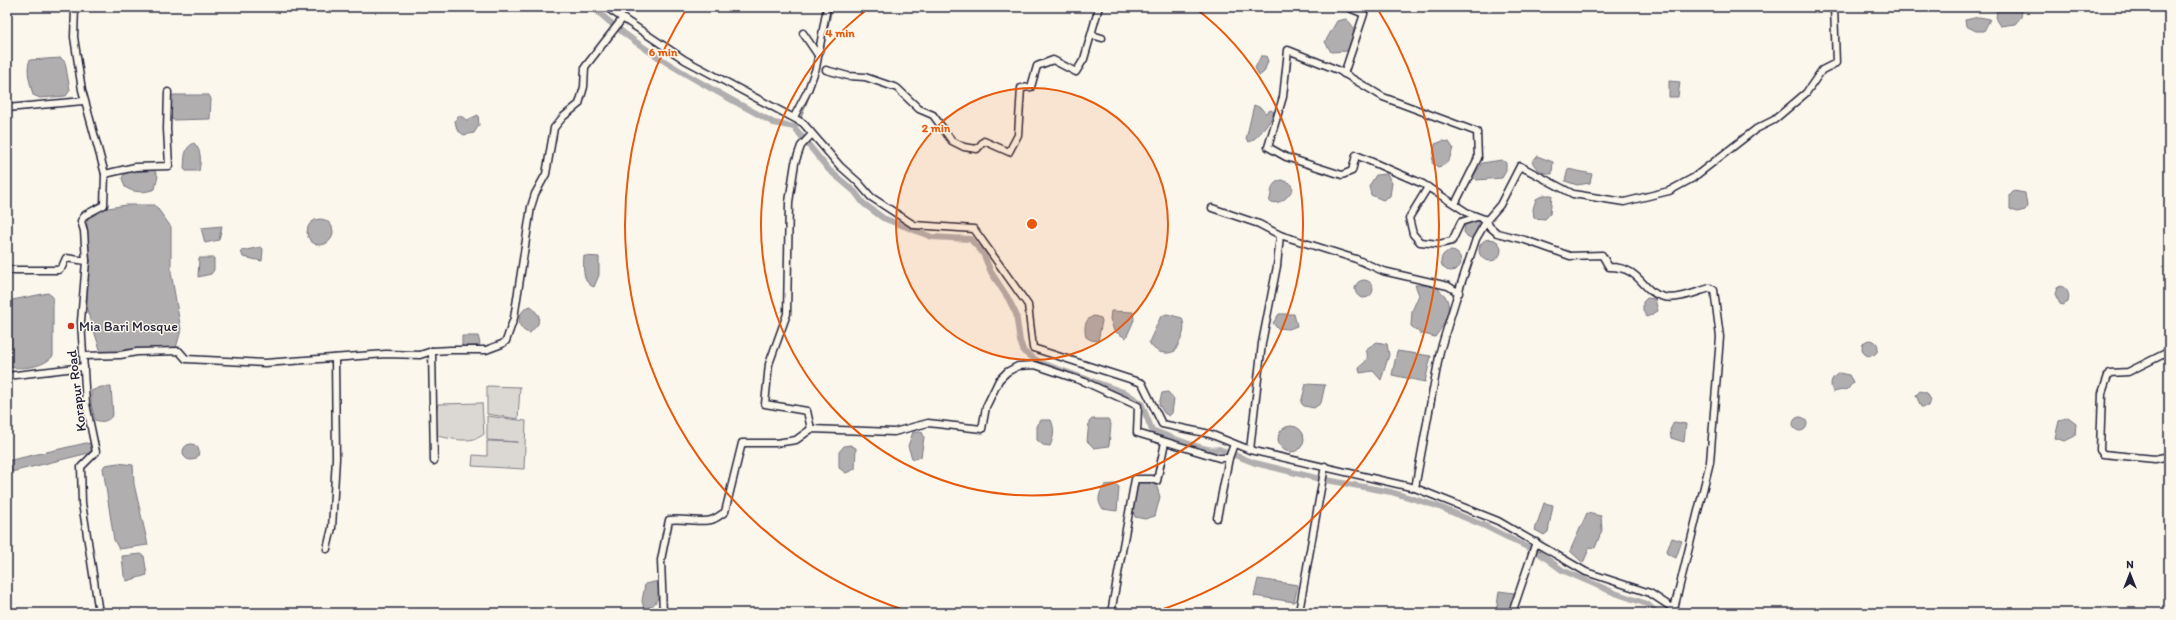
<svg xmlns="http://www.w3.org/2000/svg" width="2176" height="620" font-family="Itim,sans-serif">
  <rect width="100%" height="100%" fill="#fbf7ec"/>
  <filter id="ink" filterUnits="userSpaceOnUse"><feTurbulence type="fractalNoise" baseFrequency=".025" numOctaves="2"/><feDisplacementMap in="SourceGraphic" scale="8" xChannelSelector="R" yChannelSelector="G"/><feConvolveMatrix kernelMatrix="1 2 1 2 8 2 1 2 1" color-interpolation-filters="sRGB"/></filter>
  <g filter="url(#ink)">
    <g fill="#dbd8d3" stroke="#7e7d87">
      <path d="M487,386l33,1 -2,32 -31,-5z"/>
      <path d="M482,403l2,31c-13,11 -34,4 -48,2v-23l2,-9z"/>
      <path d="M487,416l39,5 -2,48 -52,-3 1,-11 14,1v-15l31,1 -31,-2z"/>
    </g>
    <g fill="#b1aeb0" stroke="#787681">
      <path d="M1997,7h26l-2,10 -6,7 -15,2 -4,-6z"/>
      <path d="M1979,17l11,2 -6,12h-8l-10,-5 -1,-6z"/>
      <path d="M1346,19c12,9 9,20 1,32l-16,1 -6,-10 12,-21z"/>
      <path d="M1261,56h5l2,5 -4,11 -5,4 -4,-8z"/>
      <path d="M61,58l4,4 5,28 -4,6 -26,2 -7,-3c-2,-9 -8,-26 -3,-35z"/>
      <path d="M1669,81l11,1 -2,15h-9z"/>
      <path d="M173,95h36l2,4 -1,20 -37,1 -3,-4v-19z"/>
      <path d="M1254,105l7,3 4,5 6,-3 3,2c-2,9 -17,27 -25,30l-3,-3z"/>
      <path d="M459,115l8,5 11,-5 1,10 -5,8 -10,2 -7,-5 -2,-9z"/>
      <path d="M1443,141l6,1 4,6c-3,10 -4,17 -15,19l-6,-4 3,-19z"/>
      <path d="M194,143c8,8 7,18 5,28h-13l-2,-2c1,-10 -1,-21 10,-26z"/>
      <path d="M1537,156l16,6 -1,12c-10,0 -15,-4 -20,-12z"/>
      <path d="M1502,160l4,3v8l-4,7 -26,2 -3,-3 9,-14z"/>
      <path d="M1568,169l24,5 -2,9 -13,2 -12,-4z"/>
      <path d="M154,170l4,6 -3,13c-10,4 -22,4 -30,-2l-3,-9 3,-5z"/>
      <path d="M1387,174l5,9 -2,13 -7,4 -12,-5 -2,-9 7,-11z"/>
      <path d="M1282,180l8,3 3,6c-6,9 -12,16 -24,13 4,-11 0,-19 13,-22z"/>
      <path d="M2014,191l11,2 2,13 -2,4 -8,2 -7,-3v-14z"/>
      <path d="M1544,195h8l-2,19 -5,5 -11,-1 -1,-9 3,-10z"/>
      <path d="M126,205h29l16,22v45l10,58 -5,18 -75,4 -14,-42v-90l10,-10z"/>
      <circle cx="320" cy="232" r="13"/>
      <path d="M1477,219l3,2 -7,18 -6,-3 -3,-4 1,-9z"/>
      <path d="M222,226l-3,14 -14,3 -4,-15z"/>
      <circle cx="1490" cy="250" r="11"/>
      <path d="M261,247l2,2 -1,12 -19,-4 -2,-6z"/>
      <circle cx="1451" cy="261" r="10"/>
      <path d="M584,256l15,1v18l-5,12c-12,-4 -11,-21 -10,-31z"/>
      <path d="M199,258h15v12l-3,4 -13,3z"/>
      <circle cx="1364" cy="289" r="9"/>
      <path d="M1415,285h19c3,3 8,7 11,11 9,12 -2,31 -10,41l-15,-4 -9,-7 1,-15 7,-16z"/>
      <path d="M2061,286c7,3 9,9 7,16l-5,3 -3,-1 -5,-10 2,-6z"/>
      <path d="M48,293l5,4v59c-11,12 -30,13 -46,11v-66z"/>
      <path d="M1647,298l8,1 3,12 -11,6 -4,-6v-9z"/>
      <path d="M531,306l8,10 -1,8 -8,9c-16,-3 -13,-24 1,-27z"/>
      <path d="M1111,311l22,1 1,8 -8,18 -12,-7 -4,-12z"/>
      <path d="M1167,314l15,4c5,13 -1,21 -7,33 -10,5 -21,1 -26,-9l12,-26z"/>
      <path d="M1279,314h15l3,12 -8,3 -12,-1 -4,-5z"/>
      <path d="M1094,316l7,2 1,3 -4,20 -7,-1 -5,-3c-2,-9 -2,-18 8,-21z"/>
      <path d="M462,336h16l2,7 -1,3 -17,1z"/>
      <circle cx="1870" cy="348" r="8"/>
      <path d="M1377,342l10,2 2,11 -8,25 -8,-9 -13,2 -1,-6c8,-6 10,-8 7,-18z"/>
      <path d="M1397,351l34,5 -6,26 -33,-7z"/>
      <path d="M1839,373l10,2 4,7 -5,7 -15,3c-4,-9 -2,-14 6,-19z"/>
      <path d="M1306,384l19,1 -4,18 -7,5 -10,-2 -3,-3z"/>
      <path d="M101,387h10l2,28c-5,6 -10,8 -18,5l-4,-16v-13z"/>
      <path d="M1920,391l7,2 4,7 -2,6 -8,1 -5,-12z"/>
      <path d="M1168,392l6,7 -2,14 -3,3 -5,-3 -5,-9 3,-11z"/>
      <circle cx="1800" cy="424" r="7"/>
      <path d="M2068,417l8,6 -1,13 -10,5 -10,-3 4,-17z"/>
      <path d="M1092,419h16l3,5 -2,22 -15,2 -7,-7 2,-19z"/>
      <path d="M1041,420h10c4,9 3,17 -1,26l-7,-1 -6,-5v-14z"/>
      <path d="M1674,422l12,2 -2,18 -13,-4 -1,-8z"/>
      <circle cx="1291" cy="439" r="13"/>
      <path d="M913,432h9l2,5 -3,20 -6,2 -3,-1 -4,-12z"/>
      <path d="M86,443l5,1 1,7 -3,2 -82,20v-12z"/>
      <circle cx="191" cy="452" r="8"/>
      <path d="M850,445l6,3 -1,21 -9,4 -7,-5v-16l5,-6z"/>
      <path d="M118,463l15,2 1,19 14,61 -29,4 -5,-9 -11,-72 2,-3z"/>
      <path d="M1141,481l15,3 4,13 -5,19 -10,3 -10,-2 -2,-6 3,-26z"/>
      <path d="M1115,484l4,3 -2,24 -14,-2c-7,-7 -4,-17 2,-24z"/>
      <path d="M1544,503l9,2 -5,27 -4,3 -9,-5z"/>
      <path d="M1587,513l14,3 1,14 -7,18 -5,-1 -7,16 -13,-12z"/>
      <path d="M1672,538l10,3 -6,17 -10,-5z"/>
      <path d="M141,554l3,2 3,19 -20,6 -3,-5 -2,-20z"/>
      <path d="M1258,579l40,6 -4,17 -40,-6z"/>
      <path d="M659,581l3,3c-3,11 -5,24 -18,25l-2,-8 3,-17z"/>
      <path d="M1499,591l15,2 -2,14 -3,6h-13z"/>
    </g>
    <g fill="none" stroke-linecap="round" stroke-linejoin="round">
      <g stroke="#787681" stroke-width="1.5">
        <path d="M819,66l13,-59"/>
        <path d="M801,117l13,-34"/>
        <path d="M794,127l4,-5"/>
      </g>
      <path stroke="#b1aeb0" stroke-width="6" d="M593,7c49,47 121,83 181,116l20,4 35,43 26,22 8,11 20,15 49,19 38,2 13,14 8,19 17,26 8,16 4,27 4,11 17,11 85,30 15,10 11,27c13,5 55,23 67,19l36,14 61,15 75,14 46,14 48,20 54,27 23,17 53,23 32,11 10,9"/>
      <g stroke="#22223b" stroke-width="9">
        <g id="street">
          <path d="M75,7l-1,30 8,53 23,84 -1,31 -19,10 -4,6 3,10 2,30 -5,60 5,83 10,48 -15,15 1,36 17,110"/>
          <path d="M606,7l79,53 118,63 37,43 18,16 13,15 43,28 60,4 54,76 5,43 109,35 20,41 48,10 40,16 165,38 83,33 88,51 64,21 30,20"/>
          <path d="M803,33l15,22"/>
          <path d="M1092,35l10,3"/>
          <path d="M826,70l22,6 17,1 32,11 22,21 14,6 19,26 12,6 13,2 7,-8 25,11 9,-17 3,-47 10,-1 6,-21 16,-6 23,12 8,-13 15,-52"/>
          <path d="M1344,74l20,-60 -17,-7"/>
          <path d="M7,108l76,-7"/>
          <path d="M794,117l14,-27 8,-22 11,-61"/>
          <path d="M105,174l30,-7 34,-1 -2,-37 1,-37"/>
          <path d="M1428,187l-19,31 4,16 7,8 19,2 13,-3 9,-19 16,-5"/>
          <path d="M1455,204l23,-46 -1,-26 -94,-35 -45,-27 -50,-20 -5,47 -15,50 18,10 56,18 10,-4 4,-16 67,29 45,29 19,7 2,6 8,7 28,7 45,16 32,-1 7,12c34,0 31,25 55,30 14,3 32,-5 46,-9l4,2 6,47 -10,125 -36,147 -4,4"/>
          <path d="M1212,208l47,16 21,11"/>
          <path d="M7,270h51l4,-3 4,-9 20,3"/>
          <path d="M2169,341l-1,8 -2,4 -38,19 -19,1 -7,20 -2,57 3,4 52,5 14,-3"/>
          <path d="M432,351l2,110"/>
          <path d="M84,356l36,-1 17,-3 42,-1 7,8 79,4 121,-9 34,1 12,-4 19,-1h35l16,-6 4,-3 8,-23 17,-111 4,-13 11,-20 8,-46 9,-11 16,-13 5,-17 1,-20 38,-49"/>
          <path d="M7,376l77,-9"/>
          <path d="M811,429l-4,-18 -42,-7 4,-40 18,-50 2,-112 6,-39 6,-17 11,-12"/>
          <path d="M1250,450l12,-107 15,-77 3,-31 76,24 27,12 65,15 11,7"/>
          <path d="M1415,488l25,-137 16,-52 20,-60 11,-19 13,-15 20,-39 53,28 51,8 45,-11 24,-13 63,-49 18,-9 32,-27 16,-23 14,-7 -2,-56"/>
          <path d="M1217,518l12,-60 5,-14"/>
          <path d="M327,549l5,-21 4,-70 -1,-100"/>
          <path d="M663,613l-2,-53 8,-40c13,-2 33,3 42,0 5,-1 9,-5 14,-8l17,-69h34l20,-3 15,-11 83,3 34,-9 54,6 4,-22 13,-27 8,-8 11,-6 17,-1 50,17 53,24 -1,27 82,25h10"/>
          <path d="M1111,613l24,-134h17l5,2 8,-39"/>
          <path d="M1303,613l-4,-1 26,-146"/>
          <path d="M1512,613l24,-71"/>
        </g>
      </g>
      <use href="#street" stroke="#fbf7ec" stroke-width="6"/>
    </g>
  </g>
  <circle cx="1032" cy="224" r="136" fill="#e8590c" fill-opacity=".12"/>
  <g fill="none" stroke="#e8590c" stroke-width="2">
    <circle cx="1032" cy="224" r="136"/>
    <path d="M1195 8A271 271 0 1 1 869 8"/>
    <path d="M910 612A407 407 0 0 1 687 8M1377 8A407 407 0 0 1 1154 612"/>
  </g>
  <circle fill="#c8321e" stroke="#fbf7ec" stroke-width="1.5" cx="71" cy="326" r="4"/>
  <g text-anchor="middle" stroke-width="3" stroke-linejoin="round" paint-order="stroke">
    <g font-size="14" fill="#22223b" stroke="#fbf7ec" text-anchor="start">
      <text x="79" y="331">Mia Bari Mosque</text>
    </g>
    <g font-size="14" fill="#22223b" stroke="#fbf7ec">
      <text transform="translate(76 391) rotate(-97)" y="5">Korapur Road</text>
    </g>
  </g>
  <circle cx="1032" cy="224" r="6" fill="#e8590c" stroke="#fbf7ec" stroke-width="2"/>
  <g font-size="12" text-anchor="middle" font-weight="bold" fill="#e8590c" stroke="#fbf7ec" stroke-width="3" stroke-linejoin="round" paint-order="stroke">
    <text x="840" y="37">4 min</text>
    <text x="663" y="56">6 min</text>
    <text x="936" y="132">2 min</text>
  </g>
  <rect width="2176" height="620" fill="none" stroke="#fbf7ec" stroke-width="24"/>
  <rect x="12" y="12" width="2152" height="596" fill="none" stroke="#22223b" stroke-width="1.5" filter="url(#ink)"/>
  <g transform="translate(2130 574)" stroke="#fbf7ec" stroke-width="3" paint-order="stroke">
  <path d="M0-3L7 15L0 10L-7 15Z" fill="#22223b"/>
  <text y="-6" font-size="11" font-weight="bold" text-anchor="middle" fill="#22223b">N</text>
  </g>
</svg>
